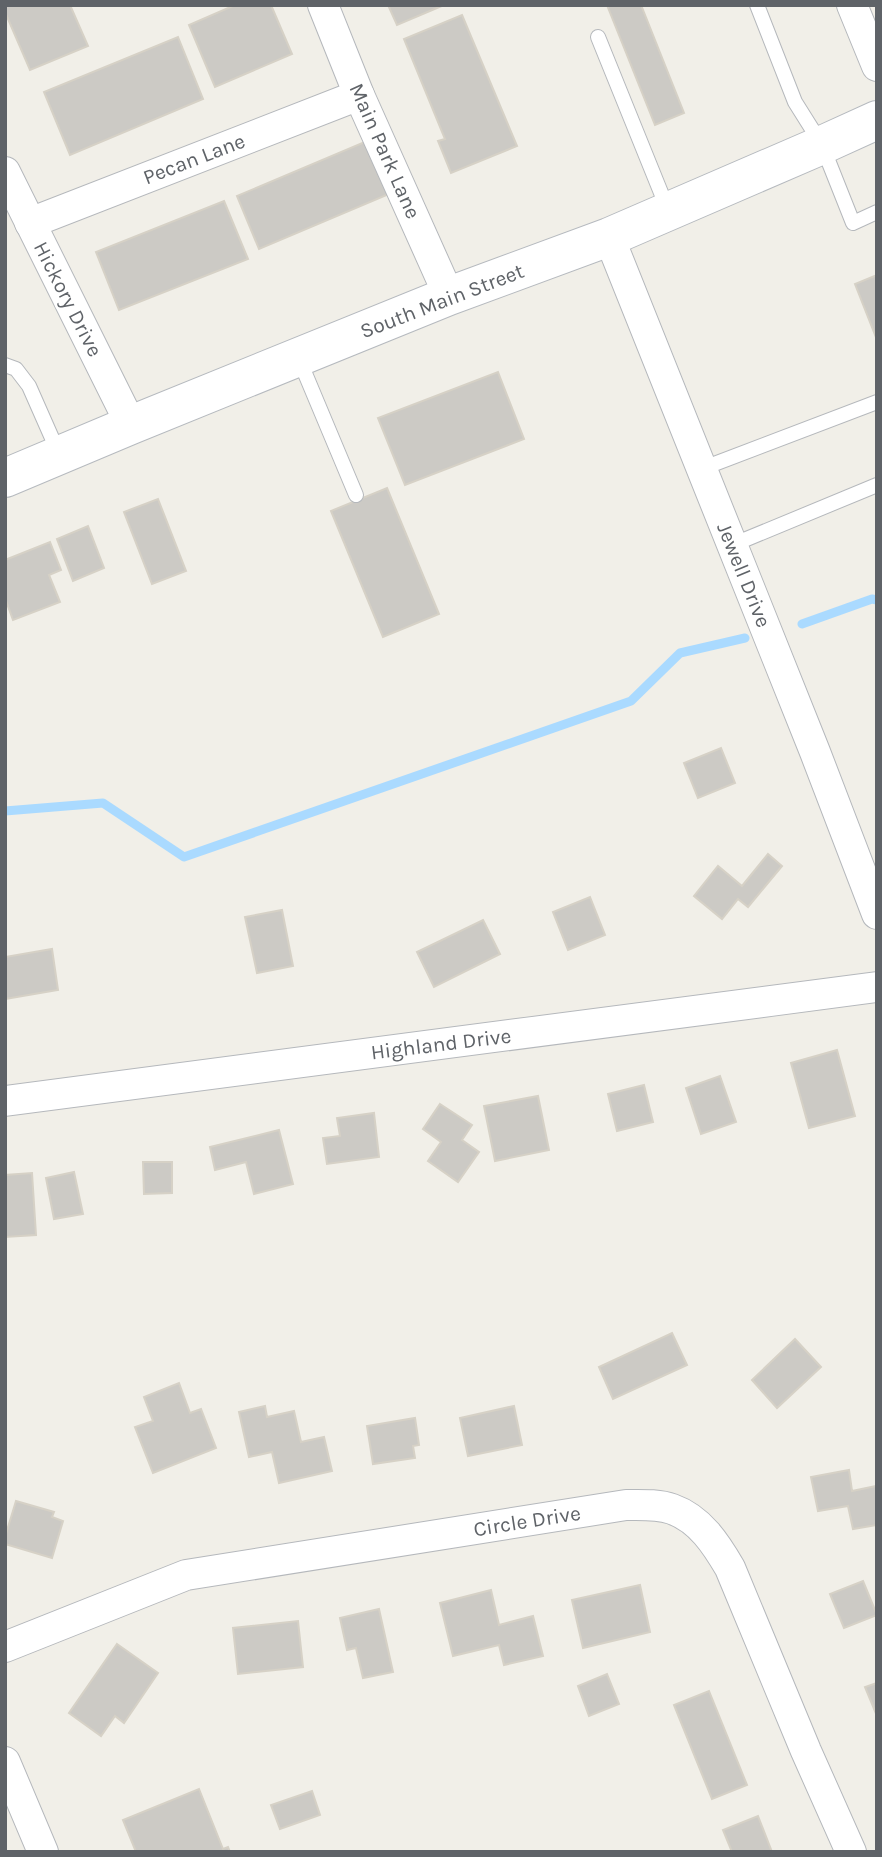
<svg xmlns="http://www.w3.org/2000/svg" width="882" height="1857" font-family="Karla,sans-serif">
  <rect width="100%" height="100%" fill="#f1efe8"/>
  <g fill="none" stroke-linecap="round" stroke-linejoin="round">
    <g stroke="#aadaff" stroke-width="9">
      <path d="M802,624l70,-25 5,1"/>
      <path d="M5,811l98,-8 81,54 447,-156 49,-48 65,-15"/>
    </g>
  </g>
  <g fill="#cccac5" stroke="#d6d1c6" stroke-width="2">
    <path d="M5,5h65l18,41 -58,24 -25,-58z"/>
    <path d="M235,5h36l21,49 -77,33 -26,-62z"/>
    <path d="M388,5h56l-47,20z"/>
    <path d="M607,5h34l43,108 -29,12z"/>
    <path d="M462,15l55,131 -66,27 -13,-32 7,-2 -41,-100z"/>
    <path d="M178,37l25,62 -133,56 -26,-63z"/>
    <path d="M367,141l22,53 -130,55 -22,-53z"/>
    <path d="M224,201l24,58 -129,51 -23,-58z"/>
    <path d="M877,275v65l-22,-56z"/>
    <path d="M498,372l26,67 -119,46 -27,-67z"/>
    <path d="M387,488l52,126 -56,23 -52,-126z"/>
    <path d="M158,499l28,72 -34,13 -28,-72z"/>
    <path d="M88,526l16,42 -31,13 -16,-42z"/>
    <path d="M50,542l11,28 -12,5 11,27 -47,18 -8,-22v-38z"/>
    <path d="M721,748l14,35 -37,15 -14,-35z"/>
    <path d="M768,854l14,12 -34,41 -10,-8 -16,20 -28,-23 24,-30 24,20z"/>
    <path d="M590,897l15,38 -37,15 -15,-38z"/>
    <path d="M282,910l11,56 -36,7 -12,-56z"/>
    <path d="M483,920l17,34 -66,33 -17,-35z"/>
    <path d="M52,949l6,41 -53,9v-42z"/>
    <path d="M837,1050l18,66 -46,12 -18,-65z"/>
    <path d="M720,1076l16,46 -35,12 -15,-46z"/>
    <path d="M644,1085l9,37 -36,9 -9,-37z"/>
    <path d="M538,1096l11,54 -54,11 -11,-55z"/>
    <path d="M440,1104l32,21 -10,15 17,12 -21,30 -30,-21 13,-19 -18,-13z"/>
    <path d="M374,1113l5,44 -52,7 -4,-26 17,-2 -3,-18z"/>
    <path d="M279,1130l14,54 -39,10 -8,-32 -31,8 -5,-23z"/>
    <path d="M143,1162h29v31l-28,1z"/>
    <path d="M74,1172l9,42 -29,5 -8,-41z"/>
    <path d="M32,1173l4,62 -31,2v-62z"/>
    <path d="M672,1333l15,32 -74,34 -14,-32z"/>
    <path d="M795,1339l26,28 -44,41 -25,-28z"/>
    <path d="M179,1383l11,30 11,-4 15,39 -63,25 -18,-46 18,-6 -9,-24z"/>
    <path d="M265,1406l2,11 27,-6 7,31 23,-5 8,34 -53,12 -7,-31 -23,5 -10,-45z"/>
    <path d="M514,1406l8,39 -54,11 -8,-38z"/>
    <path d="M415,1418l4,27 -6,1 2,12 -42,6 -6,-38z"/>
    <path d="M849,1470l3,21 24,-5 1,39 -24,4 -5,-23 -30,5 -7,-34z"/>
    <path d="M16,1501l38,11 -2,5 11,4 -11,37 -47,-14v-7z"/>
    <path d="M863,1581l14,34 -33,13 -14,-34z"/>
    <path d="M640,1585l10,47 -67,16 -11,-48z"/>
    <path d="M491,1590l8,35 34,-9 10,40 -39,9 -5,-20 -46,11 -13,-53z"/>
    <path d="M379,1609l14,63 -30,6 -7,-30 -9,2 -7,-32z"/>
    <path d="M298,1621l5,46 -65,7 -5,-46z"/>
    <path d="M117,1644l41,29 -34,50 -9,-7 -14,20 -32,-23z"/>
    <path d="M607,1674l12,30 -30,12 -11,-30z"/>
    <path d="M877,1683v33l-12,-29z"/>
    <path d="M709,1691l38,94 -35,14 -38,-94z"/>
    <path d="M199,1789l24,60 5,-2 2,5h-94l-13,-32z"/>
    <path d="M312,1791l8,24 -40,14 -9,-24z"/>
    <path d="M758,1816l14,36h-40l-9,-22z"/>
  </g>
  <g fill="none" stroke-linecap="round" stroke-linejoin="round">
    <g stroke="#b5b8bc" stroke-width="16">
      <g id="service">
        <path d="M757,5l38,97 27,43 31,78 24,-11"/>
        <path d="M598,37l70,173"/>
        <path d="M299,359l57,136"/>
        <path d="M5,365l11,4 13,17 30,68"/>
        <path d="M701,469l176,-67"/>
        <path d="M732,545l145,-60"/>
      </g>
    </g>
    <g stroke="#b5b8bc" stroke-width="32">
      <g id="minor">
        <path d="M323,5l36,90 90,201"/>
        <path d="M852,5l25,61"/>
        <path d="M5,172l126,253"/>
        <path d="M30,223l329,-128"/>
        <path d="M609,237l206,515 62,162"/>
        <path d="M5,1101l872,-114"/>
        <path d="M5,1647l181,-72 440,-70c15,0 32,-1 46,4 28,10 44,35 58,59l76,183 45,101"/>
        <path d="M5,1762l38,90"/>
      </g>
    </g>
    <g stroke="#b6babf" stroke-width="40">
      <path id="secondary" d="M5,478l126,-53 318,-129 160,-59 213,-92 55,-25"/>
    </g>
    <use href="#service" stroke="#fff" stroke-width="14"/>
    <use href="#minor" stroke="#fff" stroke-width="30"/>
    <use href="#secondary" stroke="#fff" stroke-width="38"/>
  </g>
  <g text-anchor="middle" stroke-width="5" stroke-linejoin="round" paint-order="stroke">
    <g font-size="21" fill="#5f6368" stroke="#fff">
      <text transform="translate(385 151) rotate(66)" y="7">Main Park Lane</text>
      <text transform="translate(194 159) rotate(-21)" y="7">Pecan Lane</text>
      <text transform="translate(68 299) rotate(63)" y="7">Hickory Drive</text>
      <text transform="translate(442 301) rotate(-21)" y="7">South Main Street</text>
      <text transform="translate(744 575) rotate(68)" y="7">Jewell Drive</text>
      <text transform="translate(441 1044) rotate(-7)" y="7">Highland Drive</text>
      <text transform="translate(527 1521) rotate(-9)" y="7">Circle Drive</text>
    </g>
  </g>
  <rect width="882" height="1857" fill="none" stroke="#5f6368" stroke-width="14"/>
</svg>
